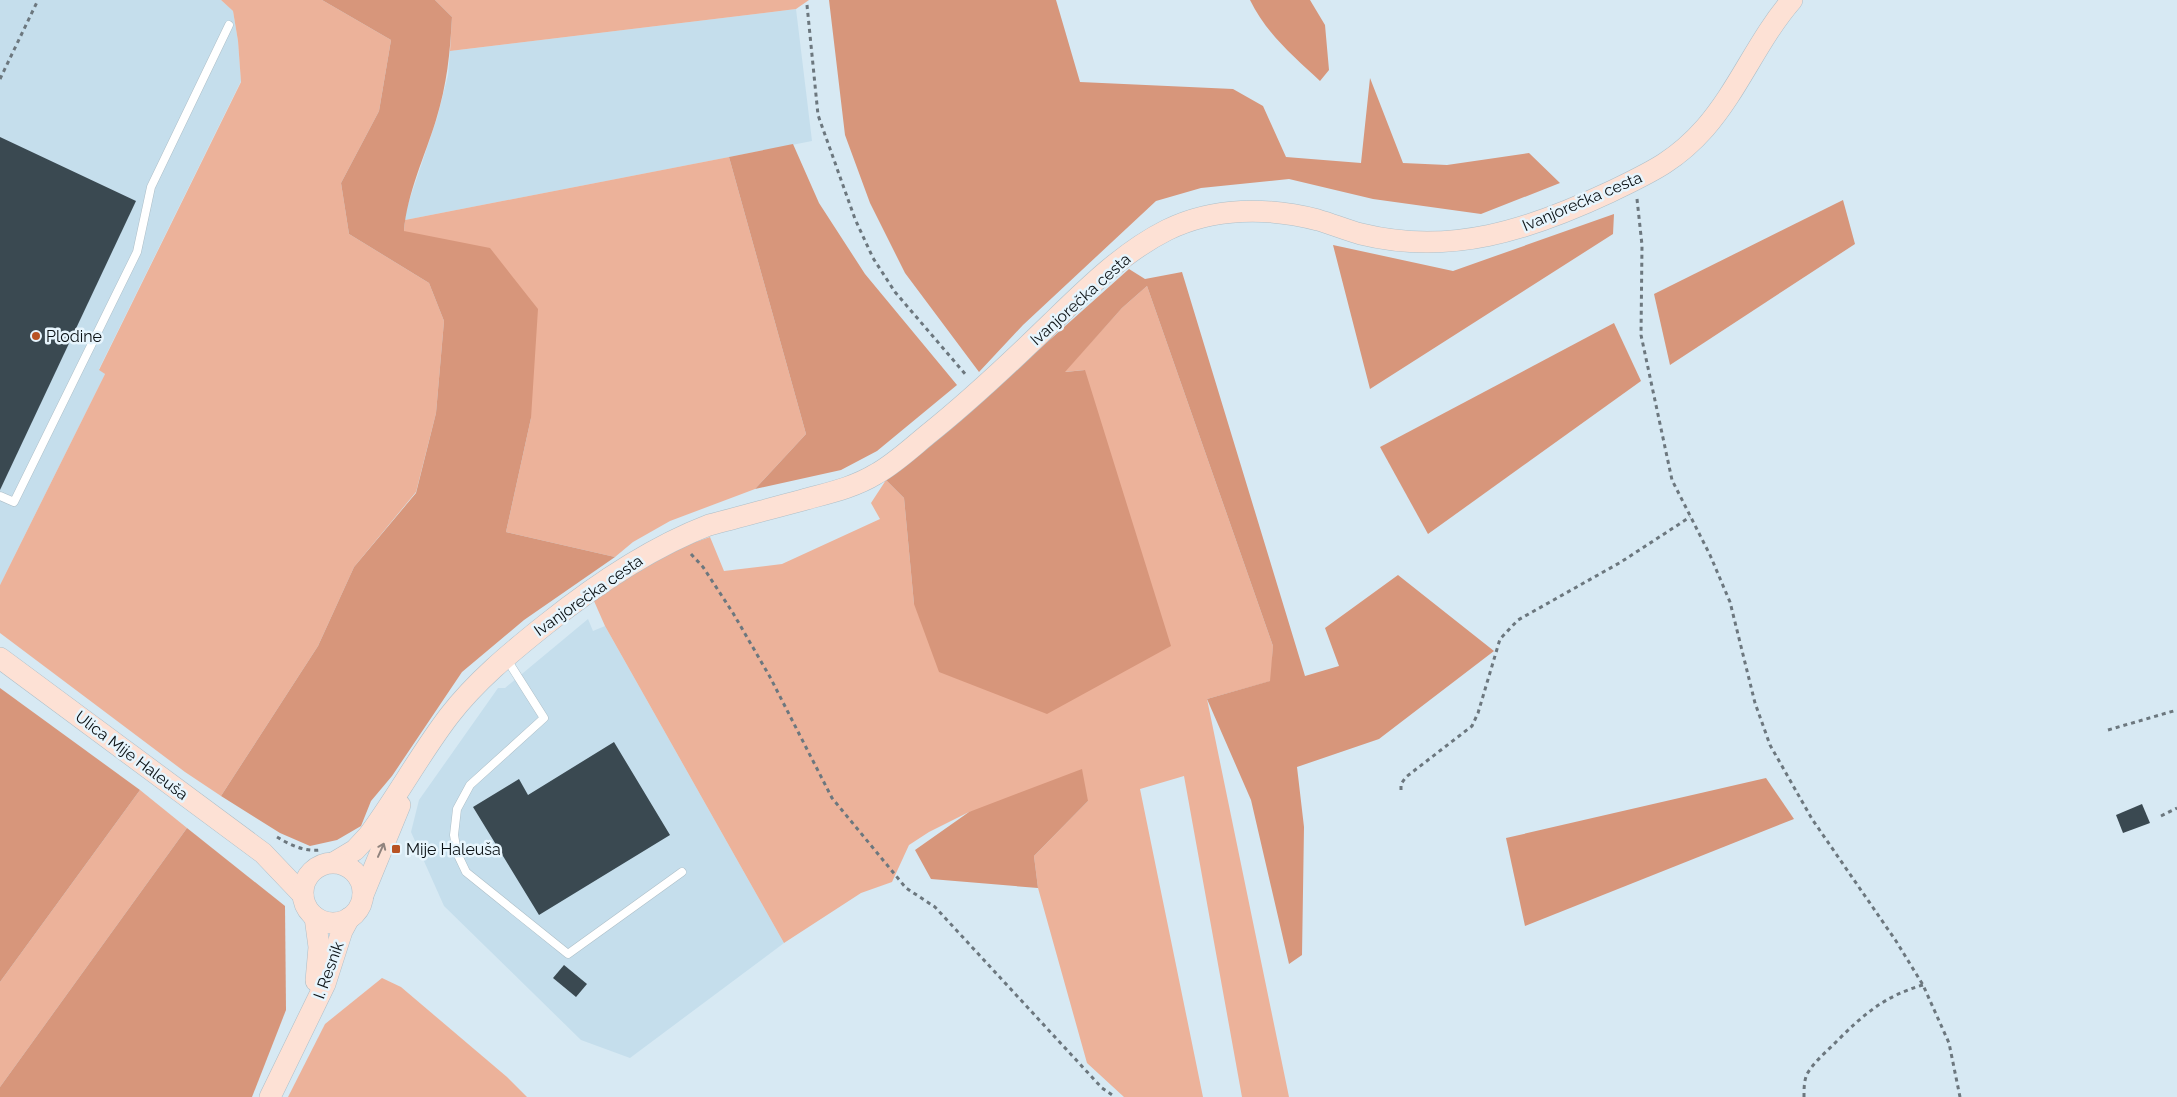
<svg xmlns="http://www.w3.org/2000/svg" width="2177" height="1097" font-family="Raleway,sans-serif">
  <rect width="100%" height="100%" fill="#d7e9f3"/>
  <g fill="#c5deec">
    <path d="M0,0h221l12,11 5,30 3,40 -142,288 6,5 -105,211z"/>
    <path d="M796,9l16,132 -407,79 1,-10 31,-92 11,-43 2,-24z"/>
    <path d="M588,619l5,12 12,-5 179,317 -154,115 -49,-18 -137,-134 -33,-74 8,-32 79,-112h7z"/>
  </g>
  <g fill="#ecb29a">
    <path d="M221,0h101l69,40 -12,71 -38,72 8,51 80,49 15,38 -8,92 -20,79 -62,75 -36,79 -97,150 -36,-24 -185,-139v-48l105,-211 -6,-4 142,-288 -3,-41 -5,-30z"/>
    <path d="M435,0h374l-13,9 -346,42 2,-34z"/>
    <path d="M729,157l77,277 -51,55 -85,32 -37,21 -18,15 -109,-25 25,-114 -127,-187 1,-11z"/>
    <path d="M1147,286l126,360 -2,35 -64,18 82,398h-47l-58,-321 -44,13 63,308h-79l-37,-34 -49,-175 -4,-32 54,-55 -119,11 -40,20 -20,13 -17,37 -31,11 -77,50 -179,-317 -11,-25 30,-24 46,-26 40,-14 14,34 58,-7 98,-45 -9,-16 15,-23 18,18 10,106 171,-234 -21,2 58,-64z"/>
    <path d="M140,790l47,38 -187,259v-105z"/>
    <path d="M382,978l19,9 106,90 20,20h-239l37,-73z"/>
  </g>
  <g fill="#d7967b">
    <path d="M322,0h113l17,17c-2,37 -5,67 -16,103 -11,36 -29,73 -32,111l86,17 48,61 -7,109 -25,114 109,25 -91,63 -62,52 -70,104 -21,25 -10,25 -24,14 -27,6 -30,-13 -59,-37 97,-150 36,-79 62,-74 20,-80 8,-92 -15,-38 -80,-49 -8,-51 38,-72 12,-71z"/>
    <path d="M829,0h227l24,82 153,7 30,17 23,51 75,6 9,-85 33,85 44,2 82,-12 31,30 -79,31 -108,-15 -84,-20 -88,9 -45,13 -133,124 -44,47 -74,-99 -35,-70 -25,-68z"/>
    <path d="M1250,0h60l15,25 4,45 -9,11c-27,-25 -54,-48 -70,-81z"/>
    <path d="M793,144l26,59 46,71 92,111 -80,66 -36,19 -86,19 51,-55 -77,-277z"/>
    <path d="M1843,200l12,44 -185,121 -16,-71z"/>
    <path d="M1614,214l-1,20 -243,155 -37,-144 120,26z"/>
    <path d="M1129,269l16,10 37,-7 123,404 34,-10 -14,-38 73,-53 96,76 -115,88 -82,28 7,60 -2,128 -13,9 -38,-164 -44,-101 63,-18 3,-35 -126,-360 -25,22 -57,64 20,-2 86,276 -124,68 -108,-42 -25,-68 -10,-106 -18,-18 102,-85z"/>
    <path d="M1614,323l27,58 -213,153 -48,-87z"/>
    <path d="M0,688l140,102 -140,192z"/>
    <path d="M1082,769l6,32 -54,55 4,32 -107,-9 -16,-29 54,-38z"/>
    <path d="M1766,778l28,41 -269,107 -19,-88z"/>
    <path d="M187,828l98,78 1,104 -34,87h-252v-10z"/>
  </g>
  <g fill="#3a4951">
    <path d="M0,137l136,64 -136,289z"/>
    <path d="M614,742l56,93 -131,80 -66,-108 46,-28 9,16z"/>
    <path d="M2142,804l8,19 -27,10 -7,-18z"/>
    <path d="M564,965l23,19 -11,13 -23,-19z"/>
  </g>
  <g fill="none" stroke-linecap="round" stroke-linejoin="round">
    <g stroke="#aebfc8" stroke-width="9">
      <g id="lane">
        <path d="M0,496l14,6 123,-250 14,-65 78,-162"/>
        <path d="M506,658l38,60 -74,67 -13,24 -3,26 3,18 9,19 102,82 114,-82"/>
      </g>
    </g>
    <g stroke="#aebfc8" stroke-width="22">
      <g id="secondary">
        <path d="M0,658l263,195 40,42"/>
        <path d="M335,862l20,-12 13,-14c29,-39 52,-82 81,-120 27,-35 61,-63 96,-91 50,-40 104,-77 164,-100 32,-8 63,-17 94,-25 25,-7 50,-12 73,-26 18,-10 34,-25 51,-39 44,-35 84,-73 124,-112 35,-34 72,-71 116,-93 47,-23 101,-23 151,-10 14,4 28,10 43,14 89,22 168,-4 249,-42 39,-19 65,-30 95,-64 34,-39 53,-89 87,-128"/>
        <circle cx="333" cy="893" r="30"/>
        <path d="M363,895l37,-90"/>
        <path d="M315,917l4,30 -3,34"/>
        <path d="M270,1097l55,-113 17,-53 7,-13"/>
      </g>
    </g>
    <g stroke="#6c777e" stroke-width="3" stroke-dasharray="4 4" stroke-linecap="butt">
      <path d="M807,5l11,110 37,104 18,39 22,34 71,83"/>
      <path d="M0,79l38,-79"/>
      <path d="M1637,199l5,46 -1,90 31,145 38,75 20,47 25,101 15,42 42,74 84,122 27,44 26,58 11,54"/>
      <path d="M691,554l12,13 30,46 37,64 62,121 74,90 29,19 167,181 13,9"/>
      <path d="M2108,730l69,-20"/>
      <path d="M1401,790v-6l5,-7 66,-51 6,-13 22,-74 18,-19 103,-58 69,-45"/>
      <path d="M2161,816l16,-8"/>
      <path d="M277,837c13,8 28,15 43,13"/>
      <path d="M1804,1097c0,-8 0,-16 3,-23 7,-12 19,-22 29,-32 27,-27 48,-46 87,-57"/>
    </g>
    <use href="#lane" stroke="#fff" stroke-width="8"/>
    <use href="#secondary" stroke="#fde1d5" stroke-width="21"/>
  </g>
  <defs><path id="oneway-shaft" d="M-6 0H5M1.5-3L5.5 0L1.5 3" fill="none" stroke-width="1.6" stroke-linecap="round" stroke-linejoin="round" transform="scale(1.25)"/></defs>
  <use stroke="#90837e" href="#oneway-shaft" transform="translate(381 850) rotate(-66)"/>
  <g fill="#b85324" stroke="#e7f5fd" stroke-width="2">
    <circle cx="36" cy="336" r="5"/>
    <rect x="391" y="844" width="10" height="10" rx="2.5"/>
  </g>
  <g text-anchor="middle" stroke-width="5" stroke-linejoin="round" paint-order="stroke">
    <g font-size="16" fill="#0a1013" stroke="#e7f5fd">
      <text transform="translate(1582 201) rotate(-23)" y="6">Ivanjorečka cesta</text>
      <text transform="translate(1080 299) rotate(-42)" y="6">Ivanjorečka cesta</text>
      <text transform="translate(588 595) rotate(-35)" y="6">Ivanjorečka cesta</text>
      <text transform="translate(132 755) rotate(37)" y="6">Ulica Mije Haleuša</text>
      <text transform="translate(328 970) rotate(-70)" y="6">I. Resnik</text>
    </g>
    <g font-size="16" fill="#0a1013" stroke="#e7f5fd" text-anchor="start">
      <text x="46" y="342">Plodine</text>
      <text x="406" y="855">Mije Haleuša</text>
    </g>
  </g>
</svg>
